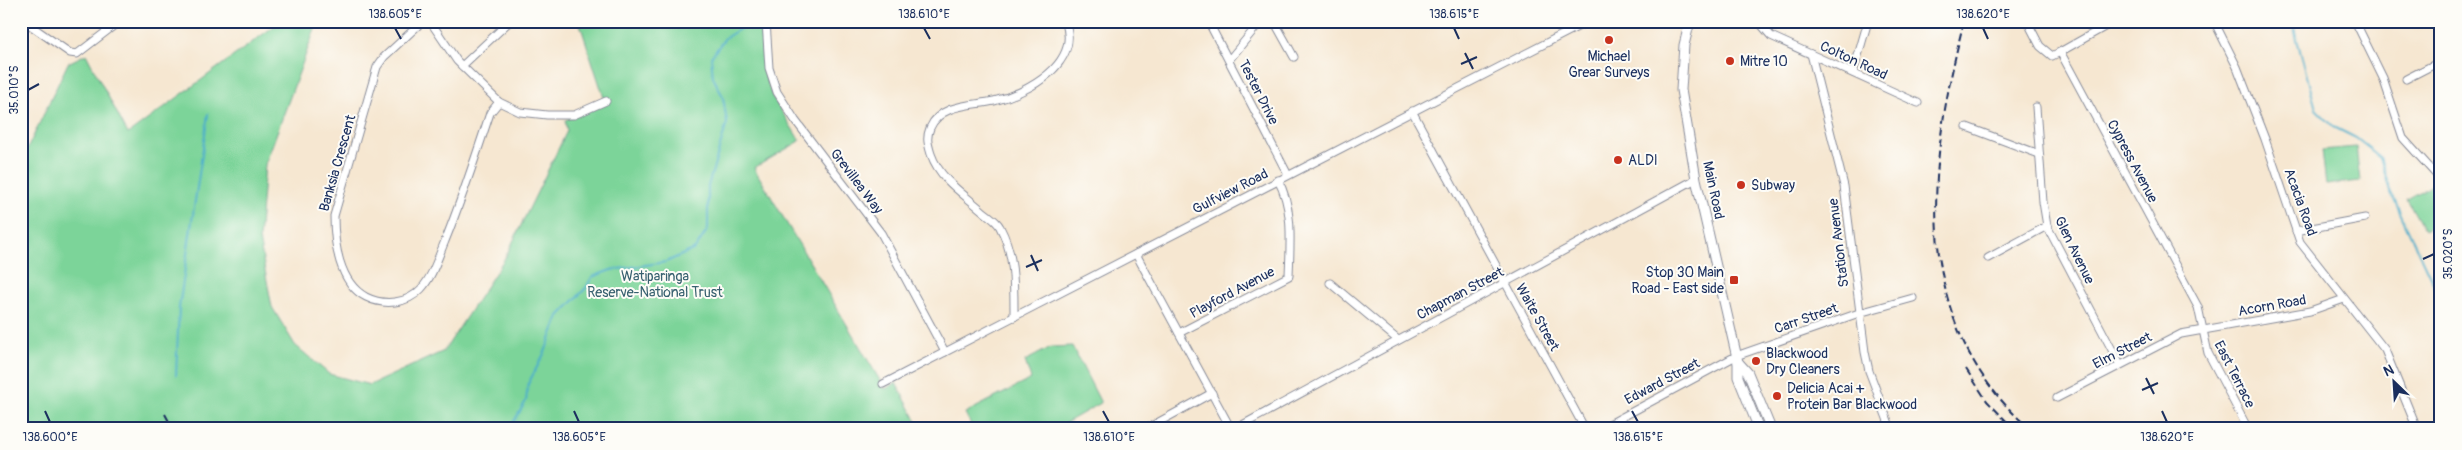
<svg xmlns="http://www.w3.org/2000/svg" width="2462" height="450" font-family="Pangolin,sans-serif">
  <rect width="100%" height="100%" fill="#fdfcf7"/>
  <filter id="ink" filterUnits="userSpaceOnUse"><feTurbulence type="fractalNoise" baseFrequency=".02" numOctaves="2"/><feDisplacementMap in="SourceGraphic" scale="10" xChannelSelector="R" yChannelSelector="G"/><feConvolveMatrix kernelMatrix="1 2 1 2 8 2 1 2 1" color-interpolation-filters="sRGB"/></filter>
  <filter id="wash" filterUnits="userSpaceOnUse"><feTurbulence type="fractalNoise" baseFrequency=".0096" numOctaves="4" result="noise"/><feDisplacementMap in="SourceGraphic" scale="20" xChannelSelector="R" yChannelSelector="G"/><feGaussianBlur stdDeviation="1.12" result="paint"/><feColorMatrix in="noise" values="0 0 0 0 0 0 0 0 0 0 0 0 0 0 0 0 0 1.4 0 .05"/><feComposite in="paint" operator="in"/></filter>
  <g filter="url(#wash)">
    <rect width="100%" height="100%" fill="#f6e7d1"/>
    <g fill="#7bd499" stroke="#4b827c">
      <path d="M281,21h37l-53,144 -6,74 13,68 23,38 34,29 41,11 74,-34 61,-93 62,-127 -2,-11 41,-16 -27,-83h182l2,48 9,27 28,45 -46,27 131,221 11,-6 25,46h-900v-267l47,-99 18,-9 42,80z"/>
      <path d="M2356,147l4,34 -34,4 -4,-35z"/>
      <path d="M2434,184l7,12v25l-17,9 -17,-31z"/>
      <path d="M1072,346l29,57 -46,26h-82l-8,-16 66,-34 -6,-18 26,-14z"/>
    </g>
    <g fill="none" stroke-linecap="round" stroke-linejoin="round">
      <g stroke="#4caecb" stroke-width="2">
        <path d="M2292,21l24,88 18,18 22,11 24,19 10,34 51,109"/>
        <path d="M176,375l3,-67 29,-194"/>
        <path d="M507,429l6,-6 13,-22 2,-17 17,-32 14,-36 27,-28 6,-11 19,-7 55,-8 29,-13 13,-20v-43l19,-63 -4,-26 -10,-20 -2,-20 14,-19 28,-17"/>
      </g>
    </g>
  </g>
  <g filter="url(#ink)">
    <g fill="none" stroke-linecap="round" stroke-linejoin="round">
      <g stroke="#888b98" stroke-width="9">
        <g id="minor">
          <path d="M24,21l46,32 7,1 43,-33"/>
          <path d="M423,21l-39,36 -7,10 -43,149c0,27 5,67 32,81 18,9 41,7 55,-8 12,-13 17,-32 24,-48 17,-42 31,-85 45,-128l9,-11"/>
          <path d="M430,21l27,40 42,41 21,10 27,3h27l32,-14"/>
          <path d="M766,21l3,47 8,24 18,28 86,113 64,119"/>
          <path d="M1208,21l80,154"/>
          <path d="M1274,21l20,36"/>
          <path d="M1758,21l13,15 147,67"/>
          <path d="M2027,21l13,25 12,10 8,-4 3,5 135,250 10,46 40,76"/>
          <path d="M2214,21l23,46 28,72 35,103 85,108 32,79"/>
          <path d="M2355,21l28,57 20,60 38,42"/>
          <path d="M2060,52l55,-31"/>
          <path d="M1811,54l33,132 21,166 4,19 22,58"/>
          <path d="M1229,60l32,-39"/>
          <path d="M462,66l48,-45"/>
          <path d="M1853,73l15,-52"/>
          <path d="M2406,79l35,-18"/>
          <path d="M2036,107l7,95 4,24 73,139"/>
          <path d="M1412,111l173,318"/>
          <path d="M1967,127l72,27"/>
          <path d="M2296,231l69,-13"/>
          <path d="M1136,254l95,175"/>
          <path d="M1988,258l59,-32"/>
          <path d="M1330,283l68,57"/>
          <path d="M1014,317c0,-31 1,-62 -14,-90 -3,-6 -11,-11 -16,-15 -20,-18 -44,-32 -53,-58 -3,-10 -5,-16 -1,-26 11,-25 42,-22 64,-27 34,-8 88,-38 71,-80"/>
          <path d="M1179,333l110,-57c1,-32 5,-67 -11,-96"/>
          <path d="M883,384l706,-363"/>
          <path d="M2057,398l124,-64 129,-23 34,-12"/>
          <path d="M1146,429l66,-36"/>
          <path d="M1235,429l461,-250"/>
          <path d="M1600,429l136,-73 123,-43 54,-15"/>
        </g>
      </g>
      <g stroke="#888b98" stroke-width="11">
        <g id="major">
          <path d="M1690,21l-6,24 -3,45 15,89 42,183v15l21,52"/>
          <path d="M1738,362l10,11 23,56"/>
        </g>
      </g>
      <use href="#minor" stroke="#fff" stroke-width="7"/>
      <use href="#major" stroke="#fff" stroke-width="9"/>
      <g stroke="#1b2f5e" stroke-width="2" stroke-dasharray="8 4" stroke-linecap="butt">
        <path d="M1964,21c-36,142 -57,301 66,408"/>
        <path d="M1966,369l21,32 27,28"/>
        <path d="M165,414l8,15"/>
      </g>
    </g>
  </g>
  <path fill="none" stroke="#1b2f5e" stroke-width="2" d="M395,28l6,11M924,28l6,11M1454,28l5,11M1983,28l5,11M1465,53l8,16M1461,64l16,-7M28,90l11,-6M1031,255l7,16M2423,259l11,-5M1026,267l16,-7M2146,378l8,16M2142,390l16,-7M45,411l5,11M574,411l5,11M1103,411l6,11M1632,411l6,11M2162,411l5,11"/>
  <g fill="#c8321e" stroke="#fdfcf7" stroke-width="2">
    <circle cx="1609" cy="40" r="5"/>
    <circle cx="1730" cy="61" r="5"/>
    <circle cx="1618" cy="160" r="5"/>
    <circle cx="1741" cy="185" r="5"/>
    <rect x="1729" y="275" width="10" height="10" rx="2.5"/>
    <circle cx="1756" cy="361" r="5"/>
    <circle cx="1777" cy="396" r="5"/>
  </g>
  <g text-anchor="middle" stroke-width="4" stroke-linejoin="round" paint-order="stroke">
    <g font-size="14" fill="#1b2f5e" stroke="#fdfcf7" text-anchor="start">
      <text x="1609" y="61" text-anchor="middle">Michael<tspan x="1609" dy="16">Grear Surveys</tspan></text>
      <text x="1740" y="66">Mitre 10</text>
      <text x="1628" y="165">ALDI</text>
      <text x="1751" y="190">Subway</text>
      <text x="1724" y="277" text-anchor="end">Stop 30 Main<tspan x="1724" dy="16">Road - East side</tspan></text>
      <text x="1766" y="358">Blackwood<tspan x="1766" dy="16">Dry Cleaners</tspan></text>
      <text x="1787" y="393">Delicia Acai +<tspan x="1787" dy="16">Protein Bar Blackwood</tspan></text>
    </g>
    <g font-size="14" fill="#1b2f5e" stroke="#fdfcf7">
      <text transform="translate(1854 60) rotate(25)" y="5">Colton Road</text>
      <text transform="translate(1259 92) rotate(63)" y="5">Tester Drive</text>
      <text transform="translate(2133 161) rotate(62)" y="5">Cypress Avenue</text>
      <text transform="translate(337 163) rotate(-74)" y="5">Banksia Crescent</text>
      <text transform="translate(857 181) rotate(53)" y="5">Grevillea Way</text>
      <text transform="translate(1714 190) rotate(78)" y="5">Main Road</text>
      <text transform="translate(1230 191) rotate(-27)" y="5">Gulfview Road</text>
      <text transform="translate(2301 202) rotate(70)" y="5">Acacia Road</text>
      <text transform="translate(1838 243) rotate(-97)" y="5">Station Avenue</text>
      <text transform="translate(2075 250) rotate(64)" y="5">Glen Avenue</text>
      <text transform="translate(1232 292) rotate(-28)" y="5">Playford Avenue</text>
      <text transform="translate(1460 293) rotate(-28)" y="5">Chapman Street</text>
      <text transform="translate(2272 305) rotate(-10)" y="5">Acorn Road</text>
      <text transform="translate(1538 317) rotate(61)" y="5">Waite Street</text>
      <text transform="translate(1806 318) rotate(-19)" y="5">Carr Street</text>
      <text transform="translate(2122 350) rotate(-27)" y="5">Elm Street</text>
      <text transform="translate(2235 374) rotate(63)" y="5">East Terrace</text>
      <text transform="translate(1662 381) rotate(-28)" y="5">Edward Street</text>
    </g>
    <g font-size="14" fill="#386170" stroke="#fdfcf7">
      <text x="655" y="281">Watiparinga<tspan x="655" dy="16">Reserve-National Trust</tspan></text>
    </g>
  </g>
  <rect width="2462" height="450" fill="none" stroke="#fdfcf7" stroke-width="55"/>
  <g transform="translate(2394 382) rotate(335)" stroke="#fdfcf7" stroke-width="4" paint-order="stroke">
  <path d="M0-4L9 19L0 12L-9 19Z" fill="#1b2f5e"/>
  <text y="-8" font-size="14" font-weight="bold" text-anchor="middle" fill="#1b2f5e">N</text>
  </g>
  <rect x="28" y="28" width="2406" height="394" fill="none" stroke="#1b2f5e" stroke-width="2"/>
  <g font-size="12" text-anchor="middle" fill="#1b2f5e">
    <text x="395" y="18">138.605°E</text>
    <text x="924" y="18">138.610°E</text>
    <text x="1454" y="18">138.615°E</text>
    <text x="1983" y="18">138.620°E</text>
    <text transform="translate(14 90) rotate(-90)" y="4">35.010°S</text>
    <text transform="translate(2448 254) rotate(-90)" y="4">35.020°S</text>
    <text x="50" y="441">138.600°E</text>
    <text x="579" y="441">138.605°E</text>
    <text x="1109" y="441">138.610°E</text>
    <text x="1638" y="441">138.615°E</text>
    <text x="2167" y="441">138.620°E</text>
  </g>
</svg>
